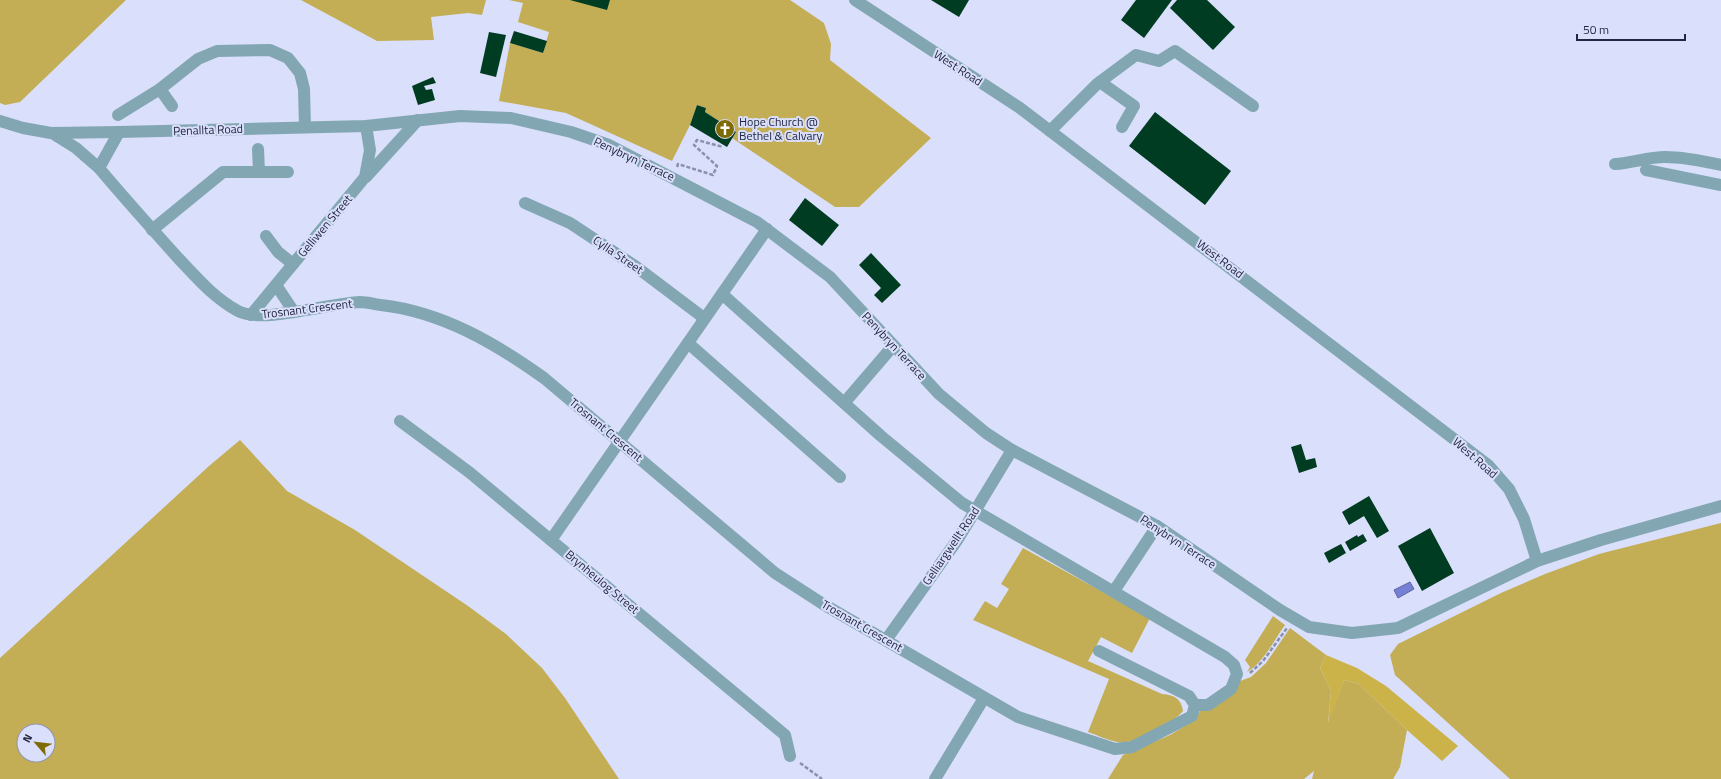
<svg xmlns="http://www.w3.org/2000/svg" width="1721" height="779" font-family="'Titillium Web',sans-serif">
  <rect width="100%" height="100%" fill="#dadffb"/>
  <g fill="#c3ae55" fill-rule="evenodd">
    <path d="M0,0h126l-106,102 -15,3 -5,-2z"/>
    <path d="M301,0h185l-4,15 -14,-2 -37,4 3,23 -57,1z"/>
    <path d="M509,0h281l34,23 7,21 -1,16 101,78 -72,69h-24l-103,-69 4,-6 -31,-20 1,-4 -9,-3 -7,20 -18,36 -106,-48 -67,-12 11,-58 33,10 6,-21 -31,-10 5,-19z"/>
    <path d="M240,440l47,51 68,39 113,76 38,28 36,34 23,30 54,81h-619v-121l209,-192zM24,731h24v24h-24z"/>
    <path d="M1721,523v256h-211l-115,-104 -5,-20 8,-11 103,-51 44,-19 54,-20z"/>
    <path d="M1023,548l127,70 -18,35 -31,-16 -13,24 74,33c12,1 19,4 21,17 -10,13 -49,35 -66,31 -10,-2 -20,-7 -29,-10l21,-53 -136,-59 12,-19 12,7 12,-19 -8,-5z"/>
    <path d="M1273,616l12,9c-11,15 -21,37 -38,47l3,-5 -5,-7z"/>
    <path d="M1290,628l36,27 -6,13 11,23 -3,32 16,-43 15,4 48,46 -7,37 -7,12h-81l2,-8 -10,8h-196l15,-24 47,-20 26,-16 5,-10 39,-28 11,-4 15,-14z"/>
  </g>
  <path fill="#cbb34a" d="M1326,655l31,13 29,18 72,60 -16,15 -35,-31 -48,-46 -15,-4 -16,45 3,-34 -11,-23z"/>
  <path fill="#757fd3" stroke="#5c65a7" d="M1410,582l4,7 -16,9 -4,-8z"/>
  <g fill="#003c21">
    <path d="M570,0h40l-3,10z"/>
    <path d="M931,0h38l-10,17z"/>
    <path d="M1136,0h36l-28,38 -23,-18z"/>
    <path d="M1177,0h30l28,27 -22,23 -43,-42z"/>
    <path d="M514,31l33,10 -4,12 -33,-10z"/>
    <path d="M489,32l17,3 -10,42 -16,-4z"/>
    <path d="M433,77l3,6 -12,3 2,4 6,-1 3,11 -17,5 -6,-19z"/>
    <path d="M697,105l9,3 -1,4 31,20 -9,15 -37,-22z"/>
    <path d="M1155,112l76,59 -26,34 -76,-59z"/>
    <path d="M805,198l34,27 -17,21 -33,-26z"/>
    <path d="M871,253l30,32 -19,18 -8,-8 7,-7 -22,-23z"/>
    <path d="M1301,444l5,16 9,-2 2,9 -18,6 -8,-26z"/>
    <path d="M1369,496l20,35 -12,7 -13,-22 -15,9 -7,-13z"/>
    <path d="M1430,528l24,45 -32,18 -24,-45z"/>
    <path d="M1363,534l4,7 -17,10 -5,-9 12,-7 1,2z"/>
    <path d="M1341,544l5,9 -17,10 -5,-10z"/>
  </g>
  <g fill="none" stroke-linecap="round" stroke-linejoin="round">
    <g stroke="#8b90ab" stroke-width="2.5" stroke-dasharray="4 2" stroke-linecap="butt">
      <path d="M677,167l1,-3 35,11 4,-9 -23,-21 3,-5 26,7"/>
      <path d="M1250,673l13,-12 24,-33"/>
      <path d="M800,763l22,16"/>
    </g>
    <g stroke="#83a7b2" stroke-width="12">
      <path d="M855,0l165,108 468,357 21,24 15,30 13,42"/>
      <path d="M1100,82l34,24 -12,21"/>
      <path d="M160,89l38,-30 19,-8 53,-1 18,8 12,15 4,16 1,38"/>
      <path d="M118,115l42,-26 12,17"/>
      <path d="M0,121l23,7 28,5 68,-1 247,-6 94,-10 51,2 60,14 38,13 148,77 73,55 109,117 47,39 26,17 145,76 123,84 29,17 43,6 46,-5 139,-67 64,-21 120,-34"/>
      <path d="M1050,131l47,-47 39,-29 23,6 16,-10 78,55"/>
      <path d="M52,133l24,15 23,20 20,-36"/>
      <path d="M258,149l1,23"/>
      <path d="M1615,164c17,-1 33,-7 50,-7 19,0 38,4 56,8"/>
      <path d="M99,168c26,31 53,61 80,91 18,19 35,39 59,52 24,13 92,-8 122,-9 7,0 14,2 21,3 61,7 114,38 163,73l231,195 48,31 195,113 97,32 17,-2 60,-31 3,-11 -6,-9 -90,-45"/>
      <path d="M1646,170l75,15"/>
      <path d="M366,177l52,-57"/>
      <path d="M525,203l45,20 65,43 69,52"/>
      <path d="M152,230l71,-58h65"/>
      <path d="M266,236l12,16 15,12"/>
      <path d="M276,285l18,27"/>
      <path d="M722,294l159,142 81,67 263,154 9,8 3,9 -6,15 -23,16h-13"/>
      <path d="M251,315l114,-138 5,-27 -4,-24"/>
      <path d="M688,343l152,134"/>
      <path d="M845,402l48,-56"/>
      <path d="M400,421l69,51 316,263 5,21"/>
      <path d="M551,540l216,-311"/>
      <path d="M1114,591l43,-65"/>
      <path d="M886,640l72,-101 54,-89"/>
      <path d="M935,779l49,-81"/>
    </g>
  </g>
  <defs>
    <g id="church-disc" transform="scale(1)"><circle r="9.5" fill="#7e6b05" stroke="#dadffb"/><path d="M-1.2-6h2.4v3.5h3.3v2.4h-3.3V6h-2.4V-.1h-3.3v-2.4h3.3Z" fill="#fff"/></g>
  </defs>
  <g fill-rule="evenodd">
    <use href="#church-disc" x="725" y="129"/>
  </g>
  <g text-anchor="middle" stroke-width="4" stroke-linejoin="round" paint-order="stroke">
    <g font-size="12" fill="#232740" stroke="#dadffb">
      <text transform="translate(958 68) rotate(33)" y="4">West Road</text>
      <text transform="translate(208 130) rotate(-2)" y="4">Penallta Road</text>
      <text transform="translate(634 159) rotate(25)" y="4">Penybryn Terrace</text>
      <text transform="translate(325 226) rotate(-50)" y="4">Gelliwen Street</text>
      <text transform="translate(618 255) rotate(34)" y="4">Cylla Street</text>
      <text transform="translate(1220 259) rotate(37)" y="4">West Road</text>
      <text transform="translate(307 309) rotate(-7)" y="4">Trosnant Crescent</text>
      <text transform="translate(894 346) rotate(47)" y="4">Penybryn Terrace</text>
      <text transform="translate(606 430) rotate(40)" y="4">Trosnant Crescent</text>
      <text transform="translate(1475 458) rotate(41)" y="4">West Road</text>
      <text transform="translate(1178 542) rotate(33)" y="4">Penybryn Terrace</text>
      <text transform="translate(951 546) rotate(-56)" y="4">Gelliargwellt Road</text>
      <text transform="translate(602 582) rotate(40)" y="4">Brynheulog Street</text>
      <text transform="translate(862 626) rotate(30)" y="4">Trosnant Crescent</text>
    </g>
    <g font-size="12" fill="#232740" stroke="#dadffb" text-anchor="start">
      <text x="739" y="126">Hope Church @<tspan x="739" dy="14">Bethel &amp; Calvary</tspan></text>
    </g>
  </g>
  <g transform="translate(36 743) rotate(298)"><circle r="19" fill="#dadffb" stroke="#9195b0"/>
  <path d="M0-3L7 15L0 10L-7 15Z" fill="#7e6b05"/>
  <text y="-6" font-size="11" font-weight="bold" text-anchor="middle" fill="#232740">N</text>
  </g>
  <path d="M1577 34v6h108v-6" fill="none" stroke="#232740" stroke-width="2"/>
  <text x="1583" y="34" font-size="12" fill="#232740" stroke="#dadffb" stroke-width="3" paint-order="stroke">50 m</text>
</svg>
